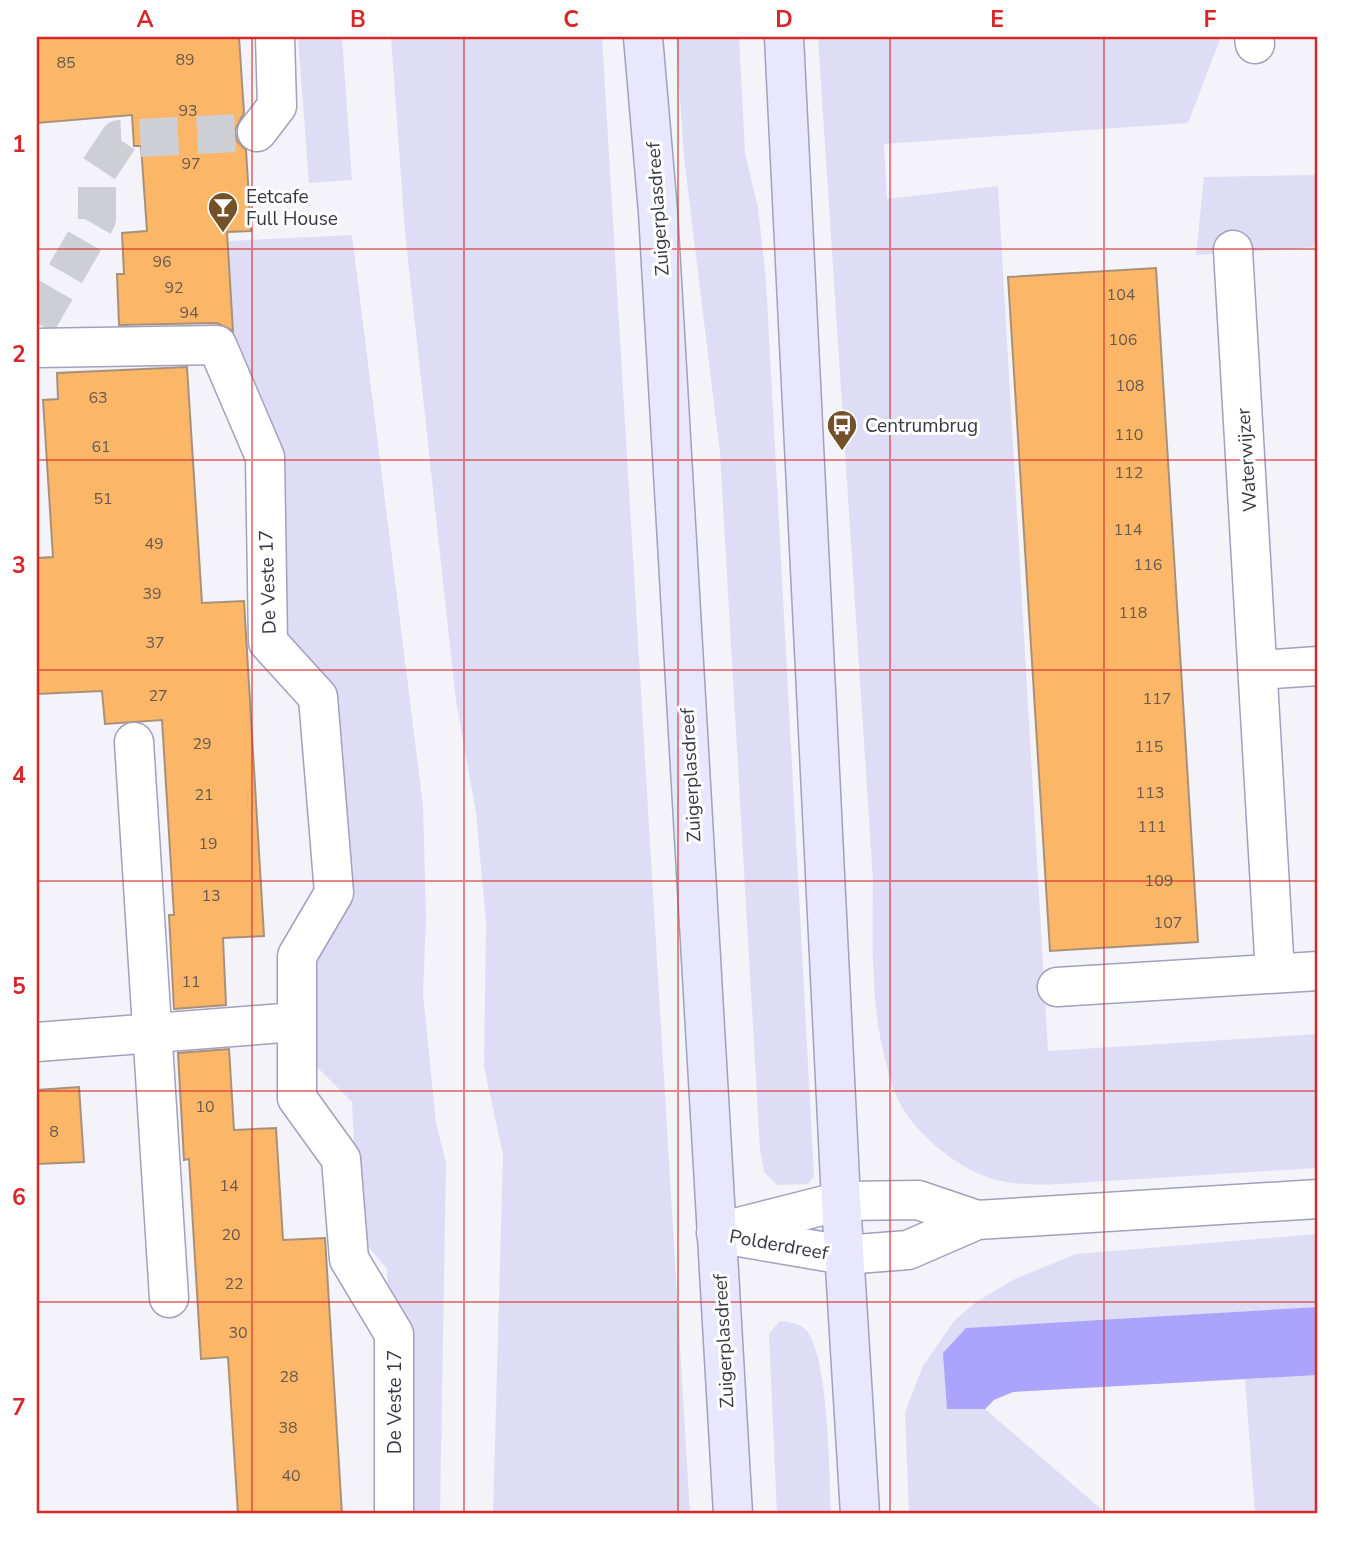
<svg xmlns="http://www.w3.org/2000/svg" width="1355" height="1551" font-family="'Nunito Sans',sans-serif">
  <rect width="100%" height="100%" fill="#f3f3f9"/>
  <g fill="#deddf5">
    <path d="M298,37h44l10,143 -43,3z"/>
    <path d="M391,37h211l88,1477h-197l10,-360 -19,-87 2,-144 -10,-111 -20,-111 -51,-469z"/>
    <path d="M676,37h63l6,116 13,55 8,72 48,896 -6,8 -31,1 -13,-13 -4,-23 -40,-696 -36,-296z"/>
    <path d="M818,37h403l-33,86 -304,21 3,55 111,-13 50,865 270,-17v134c-70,4 -141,9 -212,13 -37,2 -86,9 -122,-5 -33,-13 -74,-47 -88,-81 -26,-67 -24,-144 -23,-215z"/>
    <path d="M1318,175v72l-122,8 8,-78z"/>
    <path d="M352,235l71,571 3,113 -3,74 13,130 10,40 -6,351h-43l-10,-245 -29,-35 -6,-132 -53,-53 1,-57 30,-67 -11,-235 -41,-37 -36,-230 -11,-105 -2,-77z"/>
    <path d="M1318,1234v73l-139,9 -232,93h38l122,105h-198l-4,-102 18,-46 31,-45 22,-19 39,-23 61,-25z"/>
    <path d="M780,1321c6,1 15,2 21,5 29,15 28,155 30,188h-54l-8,-180z"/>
    <path d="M1318,1375v139h-63l-10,-135z"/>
  </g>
  <path fill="#aca4fc" d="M1318,1307v68l-305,17 -19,8 -9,9h-38l-4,-56 23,-25z"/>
  <g fill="#fbb668" stroke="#a99179" stroke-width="2">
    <path d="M37,37h202l5,76 -9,17 2,11 9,9 5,81 -24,1 6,99 -16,-8 -98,2 -2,-51h7l-2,-41 25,-2 -6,-85h-7l-2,-31 -95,8z"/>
    <path d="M1156,268l42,674 -148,9 -42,-674z"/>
    <path d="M187,367l15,236 42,-2 20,335 -41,2 3,67 -52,4 -5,-94h5l-12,-195 -57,4 -3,-33 -65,3v-136l16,-1 -10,-157 15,-1 -1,-26z"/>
    <path d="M229,1049l5,81 42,-2 7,112 42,-2 17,276h-104l-10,-157 -27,2 -12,-200 -5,1 -6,-107z"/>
    <path d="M79,1087l5,75 -47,2v-74z"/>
  </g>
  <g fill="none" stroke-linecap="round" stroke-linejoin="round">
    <path stroke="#ceced5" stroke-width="38" stroke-dasharray="38 19" stroke-linecap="butt" d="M37,323l60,-104v-47l22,-33 138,-7"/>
    <g stroke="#a1a0bf" stroke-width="41">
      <g id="minor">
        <path d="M1254,37l1,7"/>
        <path d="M257,132l20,-26 -2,-69"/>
        <path d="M1233,250l42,723"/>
        <path d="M37,348l180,-3 48,112 3,185 50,55 16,196 -37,63v142l44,61 8,100 45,75v180"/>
        <path d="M1259,670l59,-4"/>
        <path d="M134,742l35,556"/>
        <path d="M1057,987l261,-16"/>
        <path d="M37,1042l259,-20"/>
      </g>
    </g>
    <g stroke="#a1a0bf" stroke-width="41">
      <g id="tertiary">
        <path d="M727,1230l114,-29 77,-1 59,20"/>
        <path d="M716,1233l128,22 64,-5 69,-30 341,-21"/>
      </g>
    </g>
    <g stroke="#a1a0bf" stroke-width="41">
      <g id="secondary">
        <path d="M643,37l15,175 75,1302"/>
        <path d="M784,37l57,1164 19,313"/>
      </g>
    </g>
    <use href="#minor" stroke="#fff" stroke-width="38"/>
    <use href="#tertiary" stroke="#fff" stroke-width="38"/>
    <use href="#secondary" stroke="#e9e7fd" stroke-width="38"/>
  </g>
  <path fill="none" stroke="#d62828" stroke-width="2" stroke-opacity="0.55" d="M252,37v1477M464,37v1477M678,37v1477M890,37v1477M1104,37v1477M37,249h1281M37,460h1281M37,670h1281M37,881h1281M37,1091h1281M37,1302h1281"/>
  <defs>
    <g id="bar-pin" transform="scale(1.575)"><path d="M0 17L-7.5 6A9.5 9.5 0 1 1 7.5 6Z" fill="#735129" stroke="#fff"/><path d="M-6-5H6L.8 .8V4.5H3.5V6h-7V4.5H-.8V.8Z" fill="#fff"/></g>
    <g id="bus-pin" transform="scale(1.575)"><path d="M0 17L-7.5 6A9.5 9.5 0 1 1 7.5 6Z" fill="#735129" stroke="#fff"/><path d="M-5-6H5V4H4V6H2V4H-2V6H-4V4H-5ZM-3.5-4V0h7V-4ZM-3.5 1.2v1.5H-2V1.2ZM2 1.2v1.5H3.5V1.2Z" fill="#fff"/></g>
  </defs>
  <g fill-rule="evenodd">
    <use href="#bar-pin" x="223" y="207"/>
    <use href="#bus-pin" x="842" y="425"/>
  </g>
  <g text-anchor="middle" stroke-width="6" stroke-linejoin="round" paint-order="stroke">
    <g font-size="16" fill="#69584e">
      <text x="185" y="65">89</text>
      <text x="66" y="68">85</text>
      <text x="188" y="116">93</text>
      <text x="191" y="169">97</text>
      <text x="162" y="267">96</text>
      <text x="174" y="293">92</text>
      <text x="1121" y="300">104</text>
      <text x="189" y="318">94</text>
      <text x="1123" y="345">106</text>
      <text x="1130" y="391">108</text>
      <text x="98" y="403">63</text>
      <text x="1129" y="440">110</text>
      <text x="101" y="452">61</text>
      <text x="1129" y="478">112</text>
      <text x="103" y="504">51</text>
      <text x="1128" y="535">114</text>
      <text x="154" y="549">49</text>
      <text x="1148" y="570">116</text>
      <text x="152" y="599">39</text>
      <text x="1133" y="618">118</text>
      <text x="155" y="648">37</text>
      <text x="158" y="701">27</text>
      <text x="1157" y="704">117</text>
      <text x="202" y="749">29</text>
      <text x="1149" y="752">115</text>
      <text x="1150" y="798">113</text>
      <text x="204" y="800">21</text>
      <text x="1152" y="832">111</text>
      <text x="208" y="849">19</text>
      <text x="1159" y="886">109</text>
      <text x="211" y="901">13</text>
      <text x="1168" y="928">107</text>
      <text x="191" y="987">11</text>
      <text x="205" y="1112">10</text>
      <text x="54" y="1137">8</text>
      <text x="229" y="1191">14</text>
      <text x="231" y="1240">20</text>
      <text x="234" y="1289">22</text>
      <text x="238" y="1338">30</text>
      <text x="289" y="1382">28</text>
      <text x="288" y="1433">38</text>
      <text x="291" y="1481">40</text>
    </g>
    <g font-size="19" fill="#383845" stroke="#fff" text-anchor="start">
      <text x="246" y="203">Eetcafe<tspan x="246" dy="22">Full House</tspan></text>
      <text x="865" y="432">Centrumbrug</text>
    </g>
    <g font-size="19" fill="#383845" stroke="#fff">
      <text transform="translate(657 209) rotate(-94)" y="7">Zuigerplasdreef</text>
      <text transform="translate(1246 460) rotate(-94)" y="7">Waterwijzer</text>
      <text transform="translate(267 582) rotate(-92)" y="7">De Veste 17</text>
      <text transform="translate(690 775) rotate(-93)" y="7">Zuigerplasdreef</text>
      <text transform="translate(779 1244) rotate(10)" y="7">Polderdreef</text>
      <text transform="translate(723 1341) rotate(-93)" y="7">Zuigerplasdreef</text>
      <text transform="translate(394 1402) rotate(-90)" y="7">De Veste 17</text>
    </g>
  </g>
  <rect width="1355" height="1551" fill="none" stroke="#ffffff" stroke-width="77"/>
  <rect x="38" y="38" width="1278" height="1474" fill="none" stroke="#d62828" stroke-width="2.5"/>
  <g font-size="23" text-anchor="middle" font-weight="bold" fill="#d62828">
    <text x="145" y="27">A</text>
    <text x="358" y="27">B</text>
    <text x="571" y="27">C</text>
    <text x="784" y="27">D</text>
    <text x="997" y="27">E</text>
    <text x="1210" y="27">F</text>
    <text x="19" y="152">1</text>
    <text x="19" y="362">2</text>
    <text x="19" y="573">3</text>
    <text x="19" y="783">4</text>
    <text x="19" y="994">5</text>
    <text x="19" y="1205">6</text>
    <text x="19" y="1415">7</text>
  </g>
</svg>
